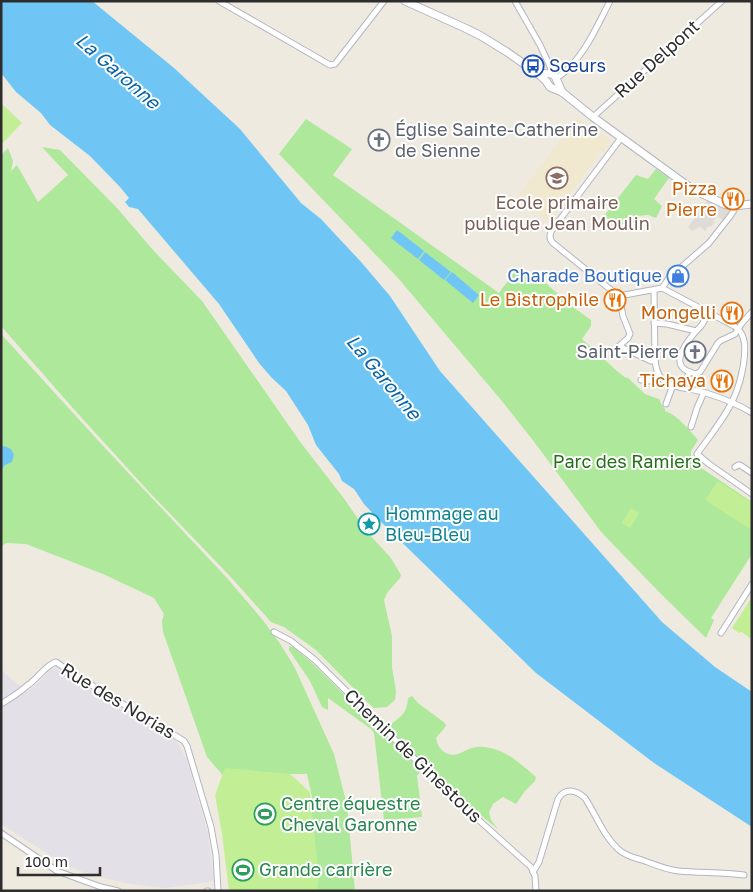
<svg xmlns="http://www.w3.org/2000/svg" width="753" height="892" font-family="'Golos Text',sans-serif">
  <rect width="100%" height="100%" fill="#efeae0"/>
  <path fill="#e3e0e8" d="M56,668l121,74 10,18 21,74 6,44 -3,4 -46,6 -35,-4 -42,-10 -23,-9 -64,-41v-154l26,22 13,-11 11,-12z"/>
  <path fill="#f1e9cf" d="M577,117l19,13 15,9 -7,14 -5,-3 -3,4 2,2 -49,66 -14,-10 -2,1 -18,-13z"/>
  <g fill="#aee89a">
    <path d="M306,119l46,30 -19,26 166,118 17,-23 18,13 7,-4 32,28 18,13v6l-9,13 35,32 9,7 1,-1 18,17 14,5 1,2 1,3 4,5v2c14,5 24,19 33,29l-7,11v10l61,41v52l-41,64 3,2 -8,18 -45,-44 -59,-61 -70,-94 -31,-39 -103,-122 -119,-124z"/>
    <path d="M42,147l18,3 57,58 36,42 49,51 99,142 44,57 22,32 24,26 10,17 -1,3 -13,15 -3,7 8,36v31l4,24 -1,9 -8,7 -13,1 -6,-5 -52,-53 -32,-23 -13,-5 -42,-47 -79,-82 -79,-87 -70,-80v-171l7,-7 5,13 -2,10 6,-6 21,37 30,-27z"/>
    <path d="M656,169l13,9 -15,21 8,7 -6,12 -8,-3 -11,1 -5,12 -8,-5 -6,4 -14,-11 32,-41 12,4z"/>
    <path d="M1,334l104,114 122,130 35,41 17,23 15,24 40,88 13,51 8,86h-39l-7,-51 3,-43 -5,-23h-17l-8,3 -55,3 -20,-23 -44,-125 -1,-11 2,-7 -10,-16 -51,-24 -77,-30 -19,-1 -6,3z"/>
    <path d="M289,646l4,1 19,16 108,106v4l-2,1 -1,2 5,41 -38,3 -10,-87 -3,-4 -43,-31v12l-6,-3 -12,-26 -21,-31z"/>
    <path d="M412,696l6,7 27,20 1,3 -10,12c1,6 3,10 8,14 12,8 21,-4 33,-5 6,-1 14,1 20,3 15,5 27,17 39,27l-1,4 -10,10 -9,13 -13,-7 -10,7 -4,8 2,8 7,9 -30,-24 -51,-48 -29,-30c12,-11 19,-12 20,-29z"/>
  </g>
  <g fill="#c2ef96">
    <path d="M1,103l21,20 -21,22z"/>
    <path d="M718,481l34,22v27l-47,-30z"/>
    <path d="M631,508l8,5 -9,15 -8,-5z"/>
    <path d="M752,597v40l-2,1 -8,-6 -3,1 -7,-5z"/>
    <path d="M225,768l65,6 20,18 9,86 -2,13h-88l-7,-57 -7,-39z"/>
  </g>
  <path fill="#dfdcd7" d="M708,200l19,8 3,3v3l-6,7 -7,-5 -4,5 2,1 -4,5 -2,-1 -4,5 -3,-3 -3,-1 -7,4 -4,-4z"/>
  <g fill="#6fc6f5">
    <path d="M1,1h91l82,67 66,61 61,74 20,16 41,44 28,33 50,75 222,251 53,45 37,25v135l-98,-64 -118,-90 -156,-152 -16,-17 -10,-15 -12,-8 -3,-7 -23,-29 -8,-20 -22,-34 -15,-14 -12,-14 -40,-59 -81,-95 -9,-2 -4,-5 4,-4 -9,-11 -30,-31 -40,-31 -9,-12 -25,-21 -15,-19z"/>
    <path d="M397,230l27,21 -6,8 -27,-21z"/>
    <path d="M425,252l26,20 -7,8 -25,-20z"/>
    <path d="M452,272l27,23 -6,8 -28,-23z"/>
    <path d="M4,446l7,3 3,6 -2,7 -7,3 -4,5v-23z"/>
  </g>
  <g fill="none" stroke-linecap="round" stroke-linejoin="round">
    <g stroke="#b3b5c1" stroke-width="7">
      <g id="minor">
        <path d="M219,1l111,64 5,-1 49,-63"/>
        <path d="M515,1l25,44 14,30"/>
        <path d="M557,78c26,-18 39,-50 53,-77"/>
        <path d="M593,117l129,-116"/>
        <path d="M662,288l7,-10 40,-35 22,-28 3,-5v-4"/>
        <path d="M654,290l1,71c1,7 2,13 7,18 11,10 30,9 44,14 16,5 32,11 46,20"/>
        <path d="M619,296l43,-8 72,38c3,2 7,5 8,9 7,13 -1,46 -7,60 -7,19 -26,42 -38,59l12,10 43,30"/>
        <path d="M619,296l-3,-2 -63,-51c-4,-4 -4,-8 -1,-13l69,-92"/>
        <path d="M619,296l4,20 7,18 -2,4 -9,8 32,15h4"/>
        <path d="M709,312c-3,5 -5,10 -8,14 -7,7 -28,30 -19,41 3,4 10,6 14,7l4,-2 18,-29 2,-2 15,-7 7,-11 10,-11"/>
        <path d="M654,323l13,1 29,7"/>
        <path d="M641,380l8,1 2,-3 9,-1"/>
        <path d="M681,387l9,-15"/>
        <path d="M666,404l7,-19"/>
        <path d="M691,427l6,-19 7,-16"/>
        <path d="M735,467l3,-2h2l12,8"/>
        <path d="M274,632l17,9 24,19 138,137 78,70 4,9 1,15"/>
        <path d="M721,633l31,-49"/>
        <path d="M1,704c10,-6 19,-12 27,-19 9,-6 19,-21 28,-23l19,13 109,66 3,5 24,81 5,28 2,36"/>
        <path d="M1,833l56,38 44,16 17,4"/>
        <path d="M533,872l6,-10 19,-63c7,-12 18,-9 27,-1 11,17 18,37 33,51 6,6 16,9 24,11 12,4 24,10 37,11 21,2 43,1 65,4"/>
        <path d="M207,891h1"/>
      </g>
    </g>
    <g stroke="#b3b5c1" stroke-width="9">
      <g id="secondary">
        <path d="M405,1l60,27 16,8 26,16 30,21 9,8 4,6 12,5 31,25 99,72 32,15 10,2 18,-2"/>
        <path d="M537,73l15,1 3,2 7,16"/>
      </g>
    </g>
    <use href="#minor" stroke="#fff" stroke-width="5"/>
    <use href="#secondary" stroke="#fff" stroke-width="7"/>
  </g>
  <defs>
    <g id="bus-ring" transform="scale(1.125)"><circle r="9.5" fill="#fff" stroke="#1a4fb4" stroke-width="1.5"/><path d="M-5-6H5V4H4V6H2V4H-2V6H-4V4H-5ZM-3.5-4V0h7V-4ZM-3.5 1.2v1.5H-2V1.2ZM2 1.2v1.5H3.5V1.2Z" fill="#1a4fb4"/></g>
    <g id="church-ring" transform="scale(1.125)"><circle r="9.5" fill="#fff" stroke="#6b7280" stroke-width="1.5"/><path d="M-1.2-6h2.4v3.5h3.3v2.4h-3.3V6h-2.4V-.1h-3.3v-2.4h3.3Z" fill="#6b7280"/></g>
    <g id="school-ring" transform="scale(1.125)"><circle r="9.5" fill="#fff" stroke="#8d6e63" stroke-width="1.5"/><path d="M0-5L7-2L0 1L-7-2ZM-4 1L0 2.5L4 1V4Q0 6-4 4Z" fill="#8d6e63"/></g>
    <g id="restaurant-ring" transform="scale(1.125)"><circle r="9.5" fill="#fff" stroke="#e8710a" stroke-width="1.5"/><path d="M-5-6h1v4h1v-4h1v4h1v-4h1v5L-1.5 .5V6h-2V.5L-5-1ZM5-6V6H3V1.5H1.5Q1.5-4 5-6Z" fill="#e8710a"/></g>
    <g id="shop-ring" transform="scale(1.125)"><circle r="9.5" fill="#fff" stroke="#3f7fe0" stroke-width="1.5"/><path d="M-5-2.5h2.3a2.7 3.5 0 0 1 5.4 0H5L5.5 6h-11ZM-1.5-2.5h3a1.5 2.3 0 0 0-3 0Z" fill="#3f7fe0"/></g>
    <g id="sight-ring" transform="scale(1.125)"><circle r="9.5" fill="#fff" stroke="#0f9aa8" stroke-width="1.5"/><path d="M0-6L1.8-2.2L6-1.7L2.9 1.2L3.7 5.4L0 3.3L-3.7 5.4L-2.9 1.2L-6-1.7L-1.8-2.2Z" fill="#0f9aa8"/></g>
    <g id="stadium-ring" transform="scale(1.125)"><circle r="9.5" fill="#fff" stroke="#2e9e5b" stroke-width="1.5"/><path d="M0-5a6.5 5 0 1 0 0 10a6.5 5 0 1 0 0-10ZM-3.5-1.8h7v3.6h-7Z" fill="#2e9e5b"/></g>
  </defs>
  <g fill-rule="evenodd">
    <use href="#bus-ring" x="533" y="66"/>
    <use href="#church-ring" x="379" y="140"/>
    <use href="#school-ring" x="557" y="178"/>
    <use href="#restaurant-ring" x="733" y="199"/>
    <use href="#shop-ring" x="678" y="276"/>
    <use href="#restaurant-ring" x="615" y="300"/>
    <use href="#restaurant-ring" x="732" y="313"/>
    <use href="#church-ring" x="695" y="352"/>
    <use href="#restaurant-ring" x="722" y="381"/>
    <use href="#sight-ring" x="369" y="524"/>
    <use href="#stadium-ring" x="265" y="814"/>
    <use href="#stadium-ring" x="243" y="870"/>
  </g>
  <g text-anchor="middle" stroke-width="4" stroke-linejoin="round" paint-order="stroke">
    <g font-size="18" fill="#2d2d2d" stroke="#fff">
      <text transform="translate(657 59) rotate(-42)" y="6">Rue Delpont</text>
      <text transform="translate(118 701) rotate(31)" y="6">Rue des Norias</text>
      <text transform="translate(413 756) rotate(44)" y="6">Chemin de Ginestous</text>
    </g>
    <g font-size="18" fill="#164399" stroke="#fff" text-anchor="start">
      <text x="549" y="72">Sœurs</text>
    </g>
    <g font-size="18" fill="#5b616d" stroke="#fff" text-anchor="start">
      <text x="395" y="136">Église Sainte-Catherine<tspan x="395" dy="21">de Sienne</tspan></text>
      <text x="679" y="358" text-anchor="end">Saint-Pierre</text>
    </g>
    <g font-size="18" fill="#c56008" stroke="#fff" text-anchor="end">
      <text x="717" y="195">Pizza<tspan x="717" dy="21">Pierre</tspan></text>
      <text x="599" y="306">Le Bistrophile</text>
      <text x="716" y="319">Mongelli</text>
      <text x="706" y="387">Tichaya</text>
    </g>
    <g font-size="18" fill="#785e54" stroke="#fff">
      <text x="557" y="209">Ecole primaire<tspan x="557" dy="21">publique Jean Moulin</tspan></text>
    </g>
    <g font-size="18" fill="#366cbe" stroke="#fff" text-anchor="end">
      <text x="662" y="282">Charade Boutique</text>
    </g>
    <g font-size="18" fill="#237018" stroke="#fff">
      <text x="627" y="468">Parc des Ramiers</text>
    </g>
    <g font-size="18" fill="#0d838f" stroke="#fff" text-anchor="start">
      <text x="385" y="520">Hommage au<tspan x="385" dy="21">Bleu-Bleu</tspan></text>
    </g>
    <g font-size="18" fill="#27864d" stroke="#fff" text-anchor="start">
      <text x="281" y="810">Centre équestre<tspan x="281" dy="21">Cheval Garonne</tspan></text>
      <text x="259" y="876">Grande carrière</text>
    </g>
    <g font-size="19" font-style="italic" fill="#0763a8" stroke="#fff">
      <text transform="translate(118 71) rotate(41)" y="7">La Garonne</text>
      <text transform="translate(384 377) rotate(50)" y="7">La Garonne</text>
    </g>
  </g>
  <rect width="753" height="892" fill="none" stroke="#2d2d2d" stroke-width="5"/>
  <path d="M18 867v8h82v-8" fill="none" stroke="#2d2d2d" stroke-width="2.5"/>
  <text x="25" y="867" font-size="15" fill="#2d2d2d" stroke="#ffffff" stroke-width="4" paint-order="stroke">100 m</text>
</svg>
